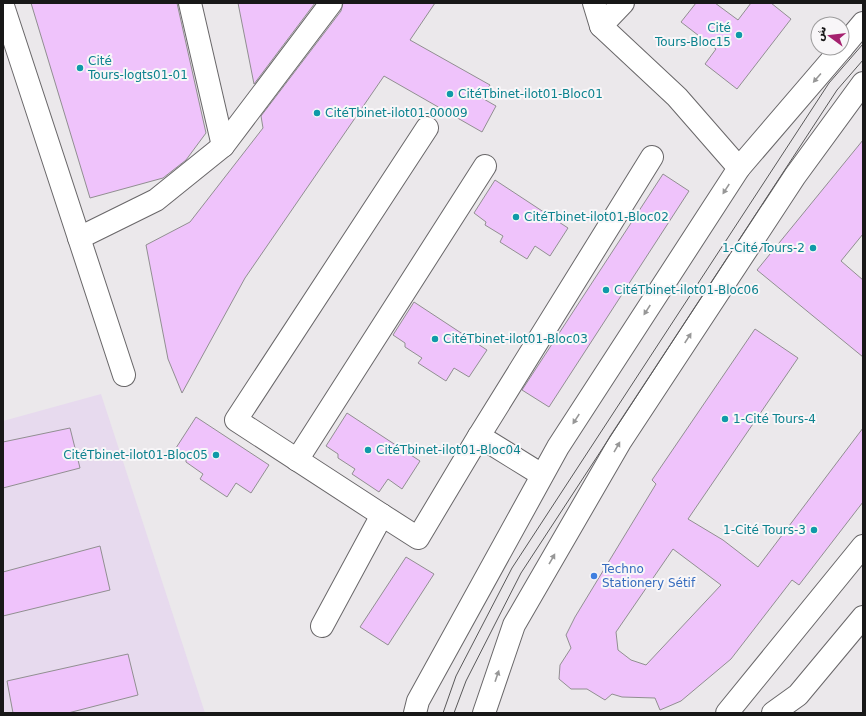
<svg xmlns="http://www.w3.org/2000/svg" width="866" height="716" font-family="'DejaVu Sans',Cairo,sans-serif">
  <rect width="100%" height="100%" fill="#ebe8eb"/>
  <path fill="#e7daee" d="M101,394l104,319h-202v-292z"/>
  <g fill="#efc3fb" stroke="#918f91" fill-rule="evenodd">
    <path d="M31,3h146l29,130 -20,27 -23,18 -73,20z"/>
    <path d="M238,3h77l-61,81z"/>
    <path d="M343,3h92l-25,37 80,45 -8,13 14,8 -14,26 -98,-56 -139,202 -63,115 -14,-34 -22,-114 44,-23 73,-94 -2,-12 80,-105z"/>
    <path d="M696,3h19l23,17 13,-17h20l20,16 -54,70 -32,-25 11,-15 -35,-27z"/>
    <path d="M863,140v94l-22,27 22,19v77l-106,-87z"/>
    <path d="M663,174l26,17 -140,216 -27,-17z"/>
    <path d="M495,180l73,48 -18,28 -15,-10 -8,13 -27,-17 3,-6 -18,-11 1,-3 -12,-9z"/>
    <path d="M414,302l73,48 -18,27 -15,-9 -8,13 -28,-18 4,-5 -17,-11v-4l-12,-8z"/>
    <path d="M755,329l43,29 -110,161 35,21 35,27 105,-139v74l-64,83 -7,-5 -61,79 -50,42 -21,9 -5,-12 -33,-1 -10,-3 -7,6 -18,-11h-16l-12,-10 1,-14 11,-17 -5,-13 9,-18 81,-133 -4,-4zM673,549l48,36 -75,80 -15,-5 -13,-10 -2,-18z"/>
    <path d="M347,413l73,48 -18,28 -14,-10 -9,13 -27,-18 3,-5 -17,-11v-4l-12,-8z"/>
    <path d="M196,417l73,48 -18,28 -15,-10 -9,14 -27,-18 3,-5 -17,-12v-3l-12,-8z"/>
    <path d="M70,428l10,40 -77,20v-46z"/>
    <path d="M100,546l10,44 -107,26v-44z"/>
    <path d="M406,557l28,17 -46,71 -28,-18z"/>
    <path d="M128,654l10,41 -70,18h-55l-6,-32z"/>
  </g>
  <g fill="none" stroke-linecap="round" stroke-linejoin="round">
    <g stroke="#696769" stroke-width="24">
      <g id="street">
        <path d="M190,3l33,143"/>
        <path d="M594,3l7,23 76,71 62,71"/>
        <path d="M3,6l121,369"/>
        <path d="M601,26l22,-23"/>
        <path d="M79,238l77,-38 67,-54 108,-143"/>
        <path d="M479,436l173,-279"/>
        <path d="M297,460l188,-294"/>
        <path d="M382,515l-146,-95 191,-292"/>
        <path d="M322,626l60,-111 36,23 61,-102 63,39"/>
        <path d="M727,713l136,-167"/>
        <path d="M773,713l25,-18 65,-78"/>
      </g>
    </g>
    <g stroke="#696769" stroke-width="24">
      <g id="primary">
        <path d="M842,48l21,-25"/>
        <path d="M415,713l3,-12 140,-254 181,-279 103,-120"/>
        <path d="M484,713l30,-88 106,-183 175,-266 68,-93"/>
      </g>
    </g>
    <use href="#street" stroke="#fff" stroke-width="22"/>
    <use href="#primary" stroke="#fff" stroke-width="22"/>
    <g stroke="#595859" stroke-width="1">
      <path d="M443,713l13,-37 56,-108 317,-485 34,-39"/>
      <path d="M454,713l12,-32 55,-108 316,-483 26,-30"/>
    </g>
  </g>
  <defs><path id="oneway-solid" d="M-6-.8H1V-3.2L6.5 0L1 3.2V.8H-6Z"/></defs>
  <g fill="#979797">
    <use href="#oneway-solid" transform="translate(817 78) rotate(131)"/>
    <use href="#oneway-solid" transform="translate(726 189) rotate(123)"/>
    <use href="#oneway-solid" transform="translate(647 310) rotate(123)"/>
    <use href="#oneway-solid" transform="translate(688 338) rotate(-57)"/>
    <use href="#oneway-solid" transform="translate(576 419) rotate(123)"/>
    <use href="#oneway-solid" transform="translate(617 447) rotate(-60)"/>
    <use href="#oneway-solid" transform="translate(552 559) rotate(-60)"/>
    <use href="#oneway-solid" transform="translate(497 676) rotate(-71)"/>
  </g>
  <g fill="#0f9aa8" stroke="#f8f6f8" stroke-width="1.5">
    <circle cx="739" cy="35" r="4"/>
    <circle cx="80" cy="68" r="4"/>
    <circle cx="450" cy="94" r="4"/>
    <circle cx="317" cy="113" r="4"/>
    <circle cx="516" cy="217" r="4"/>
    <circle cx="813" cy="248" r="4"/>
    <circle cx="606" cy="290" r="4"/>
    <circle cx="435" cy="339" r="4"/>
    <circle cx="725" cy="419" r="4"/>
    <circle cx="368" cy="450" r="4"/>
    <circle cx="216" cy="455" r="4"/>
    <circle cx="814" cy="530" r="4"/>
  </g>
  <circle fill="#3f7fe0" stroke="#f8f6f8" stroke-width="1.5" cx="594" cy="576" r="4"/>
  <g text-anchor="middle" stroke-width="4" stroke-linejoin="round" paint-order="stroke">
    <g font-size="12" fill="#0d838f" stroke="#f8f6f8" text-anchor="start">
      <text x="731" y="32" text-anchor="end">Cité<tspan x="731" dy="14">Tours-Bloc15</tspan></text>
      <text x="88" y="65">Cité<tspan x="88" dy="14">Tours-logts01-01</tspan></text>
      <text x="458" y="98">CitéTbinet-ilot01-Bloc01</text>
      <text x="325" y="117">CitéTbinet-ilot01-00009</text>
      <text x="524" y="221">CitéTbinet-ilot01-Bloc02</text>
      <text x="805" y="252" text-anchor="end">1-Cité Tours-2</text>
      <text x="614" y="294">CitéTbinet-ilot01-Bloc06</text>
      <text x="443" y="343">CitéTbinet-ilot01-Bloc03</text>
      <text x="733" y="423">1-Cité Tours-4</text>
      <text x="376" y="454">CitéTbinet-ilot01-Bloc04</text>
      <text x="208" y="459" text-anchor="end">CitéTbinet-ilot01-Bloc05</text>
      <text x="806" y="534" text-anchor="end">1-Cité Tours-3</text>
    </g>
    <g font-size="12" fill="#366cbe" stroke="#f8f6f8" text-anchor="start">
      <text x="602" y="573">Techno<tspan x="602" dy="14">Stationery Sétif</tspan></text>
    </g>
  </g>
  <rect width="866" height="716" fill="none" stroke="#181818" stroke-width="8"/>
  <g transform="translate(830 36) rotate(285)"><circle r="19" fill="#f8f6f8" stroke="#9e9d9e"/>
  <path d="M0-3L7 15L0 10L-7 15Z" fill="#a5226f"/>
  <text y="-6" font-size="11" font-weight="bold" text-anchor="middle" fill="#181818">ش</text>
  </g>
</svg>
